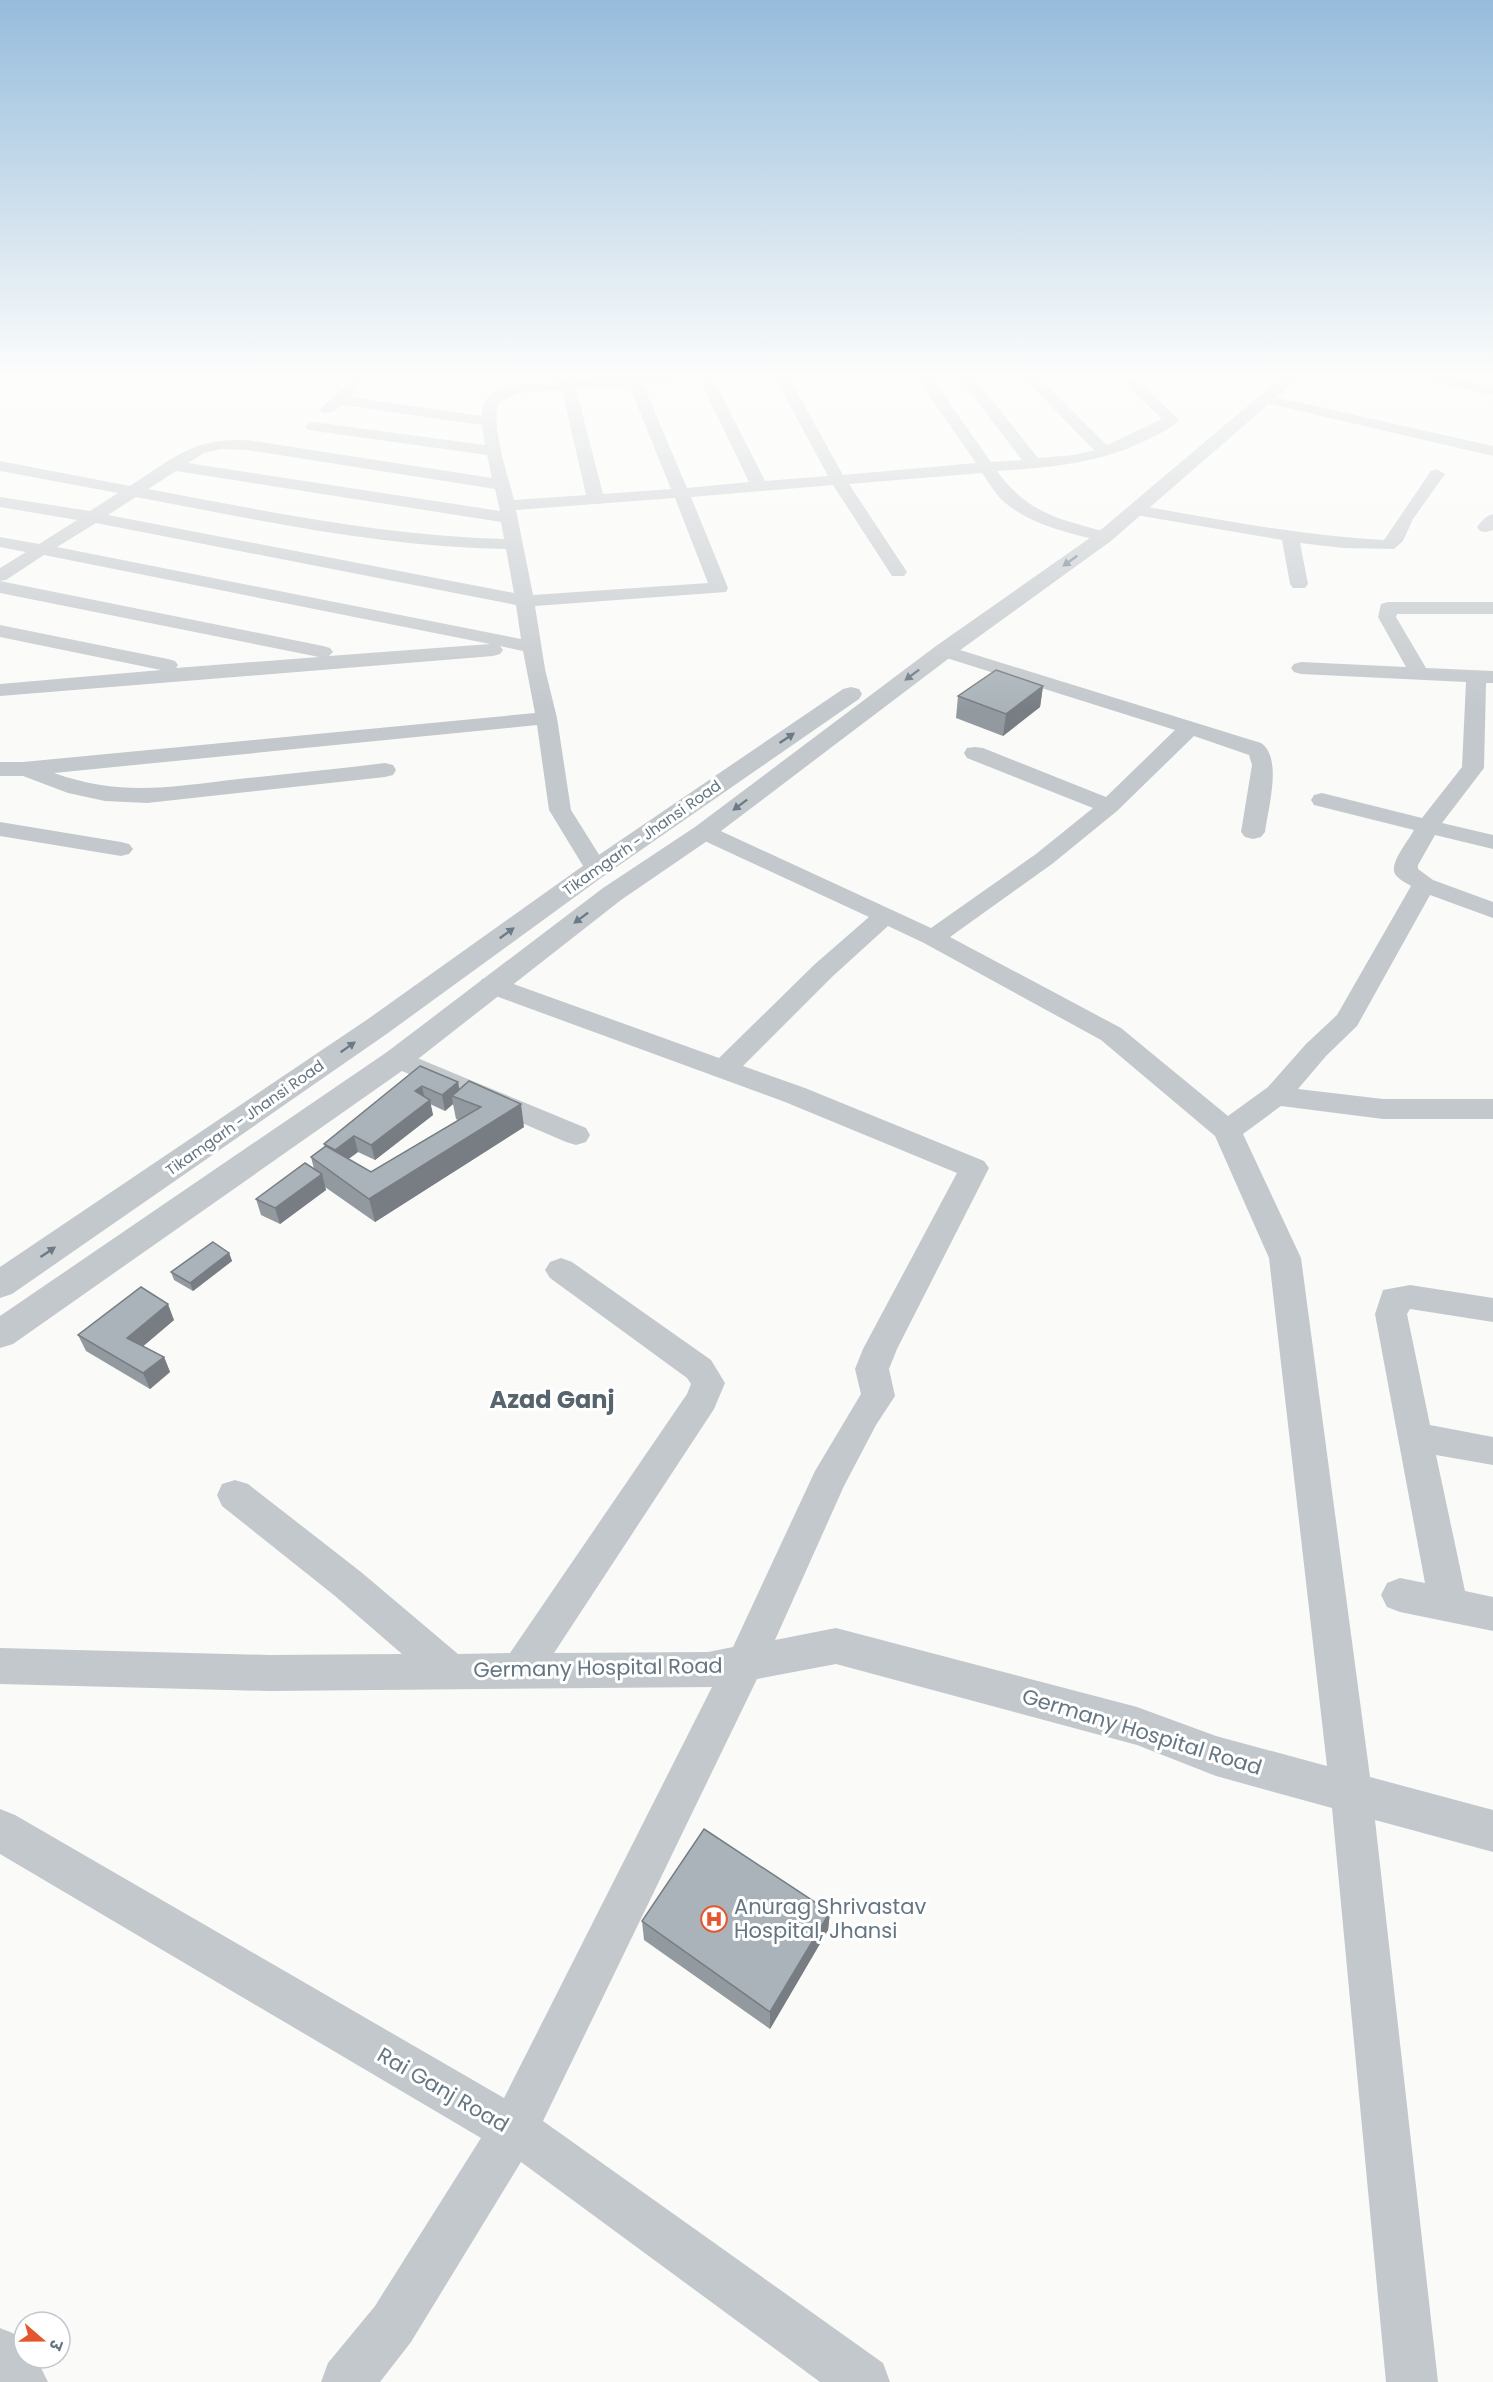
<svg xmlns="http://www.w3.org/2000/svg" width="1493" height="2382" font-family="Poppins,'Noto Sans Devanagari',sans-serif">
  <rect width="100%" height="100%" fill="#fafaf8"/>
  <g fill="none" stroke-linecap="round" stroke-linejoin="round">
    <g fill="#c3c8cc" fill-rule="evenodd">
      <path d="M352,376h14l-16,21 132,19c-1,-38 54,-33 80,-35l1,-5h14l-1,4 50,-4h70l-7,4 -46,4 44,104 62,-6 -51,-106h14l53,105 63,-5 -54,-100h14l55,99 133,-12 -60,-87h14l61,86 31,-2 -64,-84h15l65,82 36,-3 20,-5 -72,-74h15l70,69 55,-26 -33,-32 -2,-3 2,-3h10l40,39c-7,8 -18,13 -28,18 -52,26 -97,29 -154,33 31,43 65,49 113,62l3,4 -3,4 -6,1c-35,-9 -76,-17 -103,-43 -7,-7 -13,-18 -19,-26l-133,11 58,88 -3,4h-12l-59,-91 -142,12 37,91 -2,4 -191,14 10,63 12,49 14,92 37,59 -4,5 -8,2 -8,-2 -39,-64 -12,-85 -483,48c68,24 116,14 185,6 49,-5 97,-10 146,-16l8,2 3,5 -3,5 -8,2 -238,26 -42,-2 -37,-8 -45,-17h-23v-14h23l512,-49 -12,-62 -23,-5 3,4 -3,4 -7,2 -493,40v-12l161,-14 -161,-33v-12l168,34 7,2 3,4 -2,3 143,-11 -319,-64v-12l323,65 7,2 3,4 -4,4 161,-12 -446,-89 -38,25 -6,1v-13l26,-16 -26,-5v-10l39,7 38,-24 -77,-13v-10l90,14 28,-18 -118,-22v-10l130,25c44,-28 63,-48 117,-46l245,38 -5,-23 -179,-25 -3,-3 3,-3 5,-2 172,23 -3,-20 -140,-20 -10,8h-10l-2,-3 2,-3 22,-19zM629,385l42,104 -68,5 -27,-105zM562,390l24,105 -72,5c-7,-29 -22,-67 -16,-97l19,-10zM221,449l26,1 248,39 5,22 -312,-48 16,-10zM176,471l325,51 3,17c-119,-3 -239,-28 -356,-50zM136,497c122,23 246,50 370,52l8,44 -406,-78zM675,498l33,85 -175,12 -17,-85zM96,523l420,82 5,34 -464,-92z"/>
      <path d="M1417,376h29l47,11v8l-74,-16z"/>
      <path d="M1266,395l227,51v10l-232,-54 -2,-3 2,-3z"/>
      <path d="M1437,469l8,5 -32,45 -10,22 -9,8 -51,-1 -43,-5 8,41 -3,4h-12l-3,-4 -8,-44 -146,-25 -6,-1 -2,-4 2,-4 6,-1c82,14 165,31 248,35l47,-69z"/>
      <path d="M1493,514v16l-7,2 -6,-1 -3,-4c5,-6 8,-11 16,-13z"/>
      <path d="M1388,602h105v12h-96l-1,3 30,51 67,3v12h-7l-2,85 -42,55 51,12v14l-58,-14 -17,30v4l15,11 60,22v16l-63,-23 -73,131 -31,30 -28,33 85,10h110v20h-110l-102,-13 -38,28 58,124 69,519 123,33v42l-118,-32 63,562h-52l-54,-574 -116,-32 -79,-31 -301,-81 -79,15 -214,442 340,242 7,19h-70l-299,-220 -110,180 -31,40h-59l7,-19 47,-57 106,-168 -481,-284v-45l15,6 489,283 208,-411 -443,4 -269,-7v-36l269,7 133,-1 -67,-58 -113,-90 -5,-11 5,-11 13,-4 13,4 113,88 97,82 52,-1 177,-259 4,-10 -4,-6 -137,-100 -5,-8 5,-8 11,-4 11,4 139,98 14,23 -11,26 -160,244 154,-1 25,-5 82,-176 46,-77 -6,-25 8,-20 94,-176 -172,-71 -303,-111 -4,-6 4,-6 9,-2 9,2 219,79 96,-94 54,-47 -173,-80 -4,-5 4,-5 8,-2 8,2 219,101 105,-74 57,-46 -126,-50 -3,-5 3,-5 8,-1 8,1 123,49 69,-67 -238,-75 -3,-4 3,-4 7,-2 317,98c22,15 7,65 4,89l-4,5 -8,2 -8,-2 -4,-5 11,-67 -3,-10 -55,-19 -77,75 -65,53 -102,73 171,91 107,88 40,-29 38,-43 31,-29 74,-129c-5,-3 -13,-7 -16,-12 -6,-11 14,-34 19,-44l-100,-25 -3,-5 3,-5 8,-2 100,25 40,-51 4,-85 -165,-8 -7,-2 -3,-4 3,-4 7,-2 105,5 -28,-50 3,-13zM888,926l36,17 177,97 114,96 54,122 58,508 -111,-30 -79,-29 -301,-79 -61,12 69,-154 32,-61 19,-29 -6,-27 8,-20 92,-181 -5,-7 -179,-73 -62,-22 90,-90z"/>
      <path d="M0,822l121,20 8,2 4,5 -4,5 -8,2 -121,-20z"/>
      <path d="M398,1050l188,78 4,7 -4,7 -10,3 -10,-3 -178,-77 -4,-6 4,-6z"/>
      <path d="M1410,1285l83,13v24l-83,-13 -3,5 23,111 63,12v28l-57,-10 29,136 28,6v34l-93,-19 -13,-5 -6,-12 6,-12 13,-5 25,5 -50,-269 8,-24z"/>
      <path d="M0,2328c20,8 24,8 24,30h12l12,24h-48z"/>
    </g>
    <g fill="#c3c8cc" fill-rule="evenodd">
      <path d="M1283,376h18l-190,165 -159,115 -239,181 -92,63 -212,166 -396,278 -13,4v-32l387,-264 216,-164 92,-61 241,-181 161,-113z"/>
      <path d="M851,687l8,2 3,5 -3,5 -254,176 -217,158 -376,261 -12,4v-31l368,-248 219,-156 256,-174z"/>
    </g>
  </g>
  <g fill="#929a9f" fill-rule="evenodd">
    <path d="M1043,686l-3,21 -37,29 -47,-18 2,-22z"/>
    <path d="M420,1066l38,16 1,7 65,38 -149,95 -50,-35 1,3 -46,34 -19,-9 -5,-16 58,-30 -3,-12 14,-10 -1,-3zM430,1104l15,7 8,-7 3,15 2,1 -87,52 -23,-13 10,-7 17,8 58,-45z"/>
    <path d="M229,1253l3,8 -39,30 -19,-11 -3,-8z"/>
    <path d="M174,1320l-31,26 21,11 6,15 -20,17 -64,-38 -8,-16z"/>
    <path d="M830,1912l-2,18 -58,99 -126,-89 -2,-19z"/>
  </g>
  <g fill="#777d82">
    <path d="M1043,686l-3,21 -37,29 3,-22z"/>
    <path d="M458,1082l3,16 -9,-2 1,8 -8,7 -3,-16z"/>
    <path d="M422,1086l3,15 -10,-10z"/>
    <path d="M430,1100l3,15 -58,45 -4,-15z"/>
    <path d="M521,1104l3,23 -149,95 -6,-23z"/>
    <path d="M354,1136l4,16 -19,14 -4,-16z"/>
    <path d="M322,1174l4,16 -46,34 -5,-16z"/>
    <path d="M229,1253l3,8 -39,30 -3,-8z"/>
    <path d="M168,1304l6,16 -40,34 -7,-16z"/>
    <path d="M164,1357l6,15 -20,17 -7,-16z"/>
    <path d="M830,1912l-2,18 -58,99v-17z"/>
  </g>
  <g fill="#aab3b9" stroke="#777d82" stroke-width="1.5">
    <path d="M996,670l47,16 -37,28 -48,-18z"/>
    <path d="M420,1066l38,16 -16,13 -20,-9 -7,5 15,9 -59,45 -17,-9 -19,14 -11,-6z"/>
    <path d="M469,1081l52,23 -152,95 -58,-42 15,-11 45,26 110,-65 -29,-11z"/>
    <path d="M305,1163l17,11 -47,34 -19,-9z"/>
    <path d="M213,1242l16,11 -39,30 -19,-11z"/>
    <path d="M141,1287l27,17 -41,34 37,19 -21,16 -65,-38z"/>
    <path d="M704,1829l126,83 -60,100 -128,-91z"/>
  </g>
  <defs><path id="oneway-solid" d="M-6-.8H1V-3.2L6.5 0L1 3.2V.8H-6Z" transform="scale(1.5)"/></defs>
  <g fill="#6a7a87">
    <use href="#oneway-solid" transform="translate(1070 561) rotate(144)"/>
    <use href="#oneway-solid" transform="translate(912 675) rotate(143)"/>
    <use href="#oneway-solid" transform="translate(787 738) rotate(-34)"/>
    <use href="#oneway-solid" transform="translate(740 805) rotate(143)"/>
    <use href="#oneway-solid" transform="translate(581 918) rotate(143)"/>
    <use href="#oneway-solid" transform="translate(507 933) rotate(-36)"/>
    <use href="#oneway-solid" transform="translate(348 1047) rotate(-35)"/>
    <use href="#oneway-solid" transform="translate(48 1252) rotate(-34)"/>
  </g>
  <linearGradient id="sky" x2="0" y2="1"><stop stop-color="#96bcdc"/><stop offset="0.53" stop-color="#fdfdfc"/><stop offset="1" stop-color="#fdfdfc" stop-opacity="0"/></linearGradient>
  <rect width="1493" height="710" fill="url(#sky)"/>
  <defs>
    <g id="hospital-ring" transform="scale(1.35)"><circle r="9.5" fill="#fff" stroke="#e4572e" stroke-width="1.5"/><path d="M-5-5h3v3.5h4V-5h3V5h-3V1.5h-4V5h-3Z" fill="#e4572e"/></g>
  </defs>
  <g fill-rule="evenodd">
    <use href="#hospital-ring" x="714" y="1919"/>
  </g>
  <g text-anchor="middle" stroke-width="6" stroke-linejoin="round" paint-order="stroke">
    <g font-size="15" fill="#657683" stroke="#fff">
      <text transform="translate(642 838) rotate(-35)" y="5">Tikamgarh - Jhansi Road</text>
      <text transform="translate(245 1118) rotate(-35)" y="5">Tikamgarh - Jhansi Road</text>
    </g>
    <g font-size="21" fill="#657683" stroke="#fff">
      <text transform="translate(598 1668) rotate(-1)" y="7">Germany Hospital Road</text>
      <text transform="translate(1142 1732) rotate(17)" y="7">Germany Hospital Road</text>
      <text transform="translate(443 2090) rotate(30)" y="7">Rai Ganj Road</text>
    </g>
    <g font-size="21" fill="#657683" stroke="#fff" text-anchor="start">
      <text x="734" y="1914">Anurag Shrivastav<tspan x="734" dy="24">Hospital, Jhansi</tspan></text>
    </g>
    <g font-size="24" font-weight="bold" fill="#57646e" stroke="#fff">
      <text x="552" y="1408">Azad Ganj</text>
    </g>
  </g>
  <g transform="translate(42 2340) rotate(110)"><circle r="28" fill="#ffffff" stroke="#c1c8cd" stroke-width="1.5"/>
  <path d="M0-4.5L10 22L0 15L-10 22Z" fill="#e4572e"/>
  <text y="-9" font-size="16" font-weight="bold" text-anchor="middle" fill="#657683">उ</text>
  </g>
</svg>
